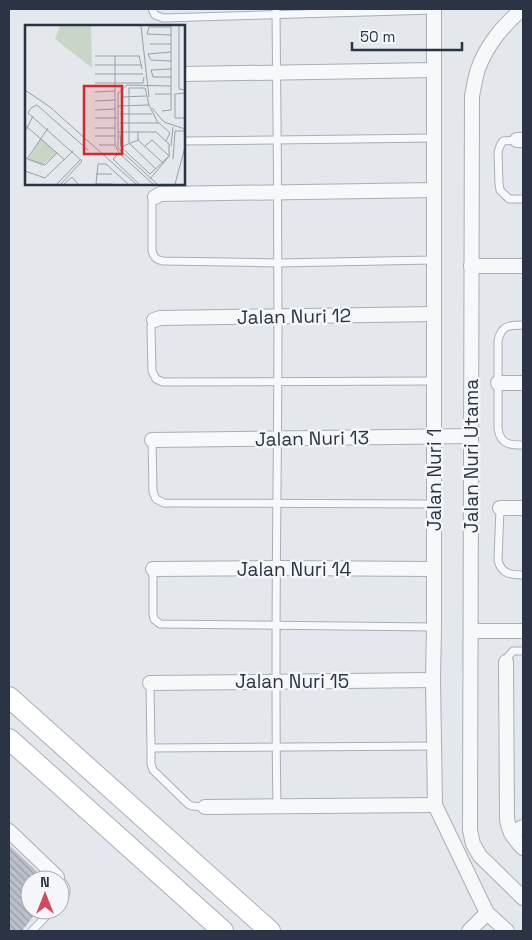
<svg xmlns="http://www.w3.org/2000/svg" width="532" height="940" font-family="'Space Grotesk',sans-serif">
  <defs>
    <pattern id="building-back-hatch" width="6" height="6" patternUnits="userSpaceOnUse" patternTransform="scale(1.25)"><rect width="6" height="6" fill="#bbc0ca"/><path d="M-1 5l2 2M0 0l6 6M5-1l2 2" fill="none" stroke="#989da6"/></pattern>
  </defs>
  <rect width="100%" height="100%" fill="#e4e7ec"/>
  <path fill="url(#building-back-hatch)" d="M9,845l37,35h-16v30h8l-16,21h-13z"/>
  <g fill="none" stroke-linecap="round" stroke-linejoin="round">
    <g stroke="#a9aeb7" stroke-width="9">
      <g id="lane">
        <path d="M152,9l3,6 8,3 271,-8"/>
        <path d="M276,9c1,103 2,205 2,308 0,163 -4,326 -1,489"/>
        <path d="M517,140l-14,1 -3,5 -2,6 1,32 1,6 9,9h14"/>
        <path d="M184,141l250,-3"/>
        <path d="M155,197l-3,4v49c1,7 4,10 11,11l115,2 156,-3"/>
        <path d="M154,320l-3,7 1,44 4,8 7,3 271,-1"/>
        <path d="M523,325c-13,0 -22,0 -25,16v88c3,16 12,16 25,16"/>
        <path d="M152,440l1,52 3,7 8,4 270,1"/>
        <path d="M500,508l-2,52c3,14 13,15 25,15"/>
        <path d="M153,569v45l1,5 6,5 274,3"/>
        <path d="M506,662l1,-4 6,-7h10"/>
        <path d="M150,683l1,65"/>
        <path d="M205,807l-13,-1 -4,-2 -35,-34 -2,-6v-16l283,-2"/>
        <path d="M57,877c10,9 13,14 3,25"/>
        <path d="M32,931l20,-21"/>
      </g>
    </g>
    <g stroke="#a9aeb7" stroke-width="16">
      <g id="street">
        <path d="M434,9v618l-1,53 2,125 52,108 20,18"/>
        <path d="M522,9c-19,17 -35,35 -44,60 -3,9 -4,18 -6,27l-2,734 3,14 7,12 43,42"/>
        <path d="M184,74l250,-4"/>
        <path d="M517,140h6"/>
        <path d="M155,197l5,-3 274,-4"/>
        <path d="M471,266h52"/>
        <path d="M154,320l6,-2 274,-4"/>
        <path d="M498,383h25"/>
        <path d="M152,440l319,-4"/>
        <path d="M500,508h23"/>
        <path d="M153,569l124,-1 157,1"/>
        <path d="M471,631h52"/>
        <path d="M506,662l1,156c1,13 7,21 16,30"/>
        <path d="M150,683l283,-3"/>
        <path d="M205,807l230,-2"/>
        <path d="M9,831l48,46"/>
        <path d="M511,833l12,-6"/>
        <path d="M469,931l18,-18"/>
      </g>
    </g>
    <g stroke="#a9aeb7" stroke-width="22">
      <g id="secondary">
        <path d="M9,697l261,234"/>
        <path d="M9,739l214,192"/>
      </g>
    </g>
    <use href="#lane" stroke="#f7f8fa" stroke-width="7"/>
    <use href="#street" stroke="#f7f8fa" stroke-width="14"/>
    <use href="#secondary" stroke="#fff" stroke-width="20"/>
  </g>
  <g text-anchor="middle" stroke-width="5" stroke-linejoin="round" paint-order="stroke">
    <g font-size="19" fill="#2b3445" stroke="#f4f6f9">
      <text transform="translate(294 316) rotate(-1)" y="7">Jalan Nuri 12</text>
      <text transform="translate(312 438) rotate(-1)" y="7">Jalan Nuri 13</text>
      <text transform="translate(471 456) rotate(-90)" y="7">Jalan Nuri Utama</text>
      <text transform="translate(434 480) rotate(-90)" y="7">Jalan Nuri 1</text>
      <text x="294" y="576">Jalan Nuri 14</text>
      <text x="292" y="688">Jalan Nuri 15</text>
    </g>
  </g>
  <g transform="translate(25 25)">
    <rect width="160" height="160" fill="#e4e7ec"/>
    <path d="M35,1h31l1,42 -37,-29z" fill="#c9d6c5"/>
    <path d="M16,113l16,15 -15,13 -14,-6z" fill="#c9d6c5"/>
    <path fill="none" stroke="#9a9fa9" stroke-width="1" d="M116,1l8,71M154,1v63l6,1M146,10l-24,-1 2,-7h22M125,19h21M146,27l-23,2 3,6 20,1M70,31h44l3,13M90,31v89l4,8 34,31M70,40h47M70,49h48M146,52h-18l-2,-7 20,-1M70,58h48l1,-6M0,65l25,17 86,77M70,67l20,-1M160,68l-10,1v24h10M130,69h16M96,72l25,-1M70,76l20,-1M93,81l31,-1M127,83l12,14 21,7M70,85l20,-1M137,86l9,-1v-84M95,89h32M70,93h22M95,98h39l11,10 -4,8M1,101l39,34M70,103h20M0,107l8,-16M93,107h38l13,12v12l-19,18 -29,-27 -1,-13M113,107v8l25,23M70,111h20M74,120h16M120,121l7,-6 16,15M146,121l2,-19M96,122l17,-7M94,128l-6,6 26,25M0,133l20,7 12,-12M2,134l21,-31M148,134l2,-28h10M131,144l-27,-26v-55h16l4,17 9,18M0,146l20,7 28,-27M71,149h16M125,154l20,-24M32,159l24,-25M36,159l21,-23 -54,-48 3,-5 6,-3 51,45M39,159l8,-7 6,7M71,159l2,-20h8l22,20M71,159h16M132,159l-39,-36v-55l9,-8 44,1M150,159l10,-37"/>
    <path fill="#d62828" fill-opacity="0.15" stroke="#d62828" stroke-width="2.5" d="M59,61h38v68h-38z"/>
    <rect width="160" height="160" fill="none" stroke="#2b3445" stroke-width="2.5"/>
  </g>
  <rect width="532" height="940" fill="none" stroke="#2b3445" stroke-width="20"/>
  <g transform="translate(45 895)"><circle r="24" fill="#f4f6f9" stroke="#a4a8b1"/>
  <path d="M0-4L9 19L0 12L-9 19Z" fill="#d1495b"/>
  <text y="-8" font-size="14" font-weight="bold" text-anchor="middle" fill="#2b3445">N</text>
  </g>
  <path d="M352 42v8h110v-8" fill="none" stroke="#2b3445" stroke-width="2.5"/>
  <text x="360" y="42" font-size="15" fill="#2b3445" stroke="#f4f6f9" stroke-width="4" paint-order="stroke">50 m</text>
</svg>
